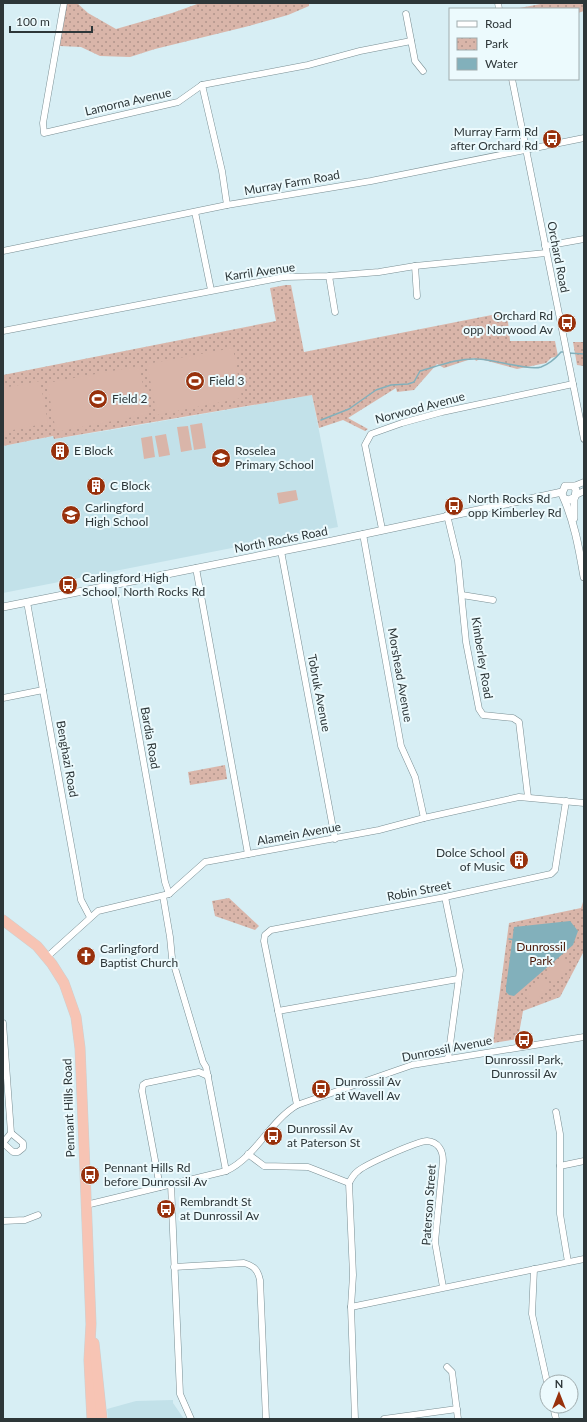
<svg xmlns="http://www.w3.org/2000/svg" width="587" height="1422" font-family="Lato,sans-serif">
  <defs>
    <pattern id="park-dots" width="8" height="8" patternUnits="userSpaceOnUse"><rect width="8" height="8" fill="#d9b5a9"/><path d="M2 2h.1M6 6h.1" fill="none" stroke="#b0948b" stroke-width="1.8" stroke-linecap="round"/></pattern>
  </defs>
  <rect width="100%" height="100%" fill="#d7eef4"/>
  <g fill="#c2e1e9">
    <path d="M312,395l26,132 -335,66v-147l51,-10v3l57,-9z"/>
    <path d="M173,1400v3l11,16h-76l-1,-10 29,-8z"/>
  </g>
  <g fill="url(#park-dots)">
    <path d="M67,3h10l11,10 28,16 56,-16 28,-10h109v3l-21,9 -43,12 -90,22 -25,8 -30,-1 -19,-9 -21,-1 1,-18z"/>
    <path d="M546,3h38v8l-6,2v-4h-64z"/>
    <path d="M286,285h5l13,67 203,-40 3,29h45l3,15 -7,2 -5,5 -29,6 -37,-10 -4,2 -2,-3 -30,10 -7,-4 -23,26 -17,2 -1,-4 -48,30 20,11 -3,2 -22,-11 -24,8 -7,-33 -258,44 -1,-3 -50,10v-71l273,-54 -6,-33z"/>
    <path d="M573,342h11v24l-7,-1z"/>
    <path d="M225,765l2,14 -37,6 -2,-13z"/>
    <path d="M229,898l30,28 -4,4 -40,-14 -3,-15z"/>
    <path d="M584,899v52l-24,46 -37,14 -5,28 -25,4 16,-120 72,-15z"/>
  </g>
  <g fill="#d9b5a9">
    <path d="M233,348l9,50 -85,17 -10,-51z"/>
    <path d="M139,366l10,48 -93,18 -9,-49z"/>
    <path d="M40,381l8,42 -45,9v-44z"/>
    <path d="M202,423l4,25 -12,2 -4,-25z"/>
    <path d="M188,426l4,24 -11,2 -4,-25z"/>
    <path d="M166,434l4,21 -11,2 -4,-21z"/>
    <path d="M152,436l3,21 -11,2 -3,-21z"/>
    <path d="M296,490l2,10 -19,4 -2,-11z"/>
    <path d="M563,958l8,9 -18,17 -8,-9z"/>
    <path d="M542,977l8,10 -18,16 -9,-9z"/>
  </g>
  <path fill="#82b0bb" d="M570,921l8,10 -5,14 -59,51 -5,-1 -3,-3v-5l8,-60z"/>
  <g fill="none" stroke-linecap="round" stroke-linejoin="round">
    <g stroke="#82b0bb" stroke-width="1.5">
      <path d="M568,353l16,1"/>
      <path d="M321,420l28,-11 27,-19 15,-5 17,-1 6,-2 6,-11c18,-5 38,-13 57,-12 15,0 52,12 64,8 8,-3 15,-9 20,-15h3"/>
      <path d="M509,939l6,1"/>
    </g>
    <g stroke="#798e93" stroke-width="7">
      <g id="minor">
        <path d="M64,3l-21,120 1,10 134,-31 24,-17 106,-20 52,-14 51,-10"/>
        <path d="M498,3l1,6"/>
        <path d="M406,14l9,47 8,10"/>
        <path d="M512,79l72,360"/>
        <path d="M202,85l20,86 5,34"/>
        <path d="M195,212l16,78"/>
        <path d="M545,246l39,-7"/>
        <path d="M3,251l224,-46 144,-24 213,-43"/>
        <path d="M415,266l2,30"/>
        <path d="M329,276l6,36"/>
        <path d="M3,331l281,-54 45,-1 50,-4 36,-6 131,-13"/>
        <path d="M574,486l10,-4"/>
        <path d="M576,495l8,-4"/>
        <path d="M447,515l11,46 8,81 13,67 4,6 30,3 6,4 9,75"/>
        <path d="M382,529l-17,-84 6,-11 31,-11 40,-11 131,-28"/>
        <path d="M363,534l38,212 14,31 9,41"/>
        <path d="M281,551l54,288"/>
        <path d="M196,568l52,286"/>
        <path d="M112,585l53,297 4,12"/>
        <path d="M462,595l31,5"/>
        <path d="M27,602l54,298 9,17"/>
        <path d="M3,698l40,-8"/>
        <path d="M163,896l7,41 2,21 31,104 3,5 20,104"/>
        <path d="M445,897l15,73 -12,89"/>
        <path d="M47,957l51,-46 71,-17 36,-32 174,-32 45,-12 95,-21 65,6"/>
        <path d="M278,1011l180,-32"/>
        <path d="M3,1023l8,110 -8,10"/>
        <path d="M297,1105l-33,-164 1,-6 6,-5 174,-33 106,-23 4,-4 11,-69"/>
        <path d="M556,1112l4,22v80l8,48"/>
        <path d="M3,1143l10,9h5l5,-4v-5l-12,-10"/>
        <path d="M248,1154l16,12 44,1 41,16c2,-4 5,-9 9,-12 8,-7 60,-30 69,-30 11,1 16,9 16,20l-8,81 8,45"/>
        <path d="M560,1166l24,-5"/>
        <path d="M349,1183l4,92 -2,32 4,112"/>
        <path d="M171,1184l9,210 11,25"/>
        <path d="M160,1187l-18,-96 1,-6 3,-2 53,-11 9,4"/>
        <path d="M86,1205l140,-34c30,-14 43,-49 71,-66l115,-40 172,-28"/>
        <path d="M3,1221l22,-1 13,-5"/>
        <path d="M174,1267l70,-4c10,3 14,7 16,17l6,139"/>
        <path d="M534,1269l-2,45 15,68"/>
        <path d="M351,1307l233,-48"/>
        <path d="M447,1367l5,5 6,47"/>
        <path d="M553,1406l3,13"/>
        <path d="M384,1419l73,-10"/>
      </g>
    </g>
    <g stroke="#798e93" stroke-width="8">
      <g id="tertiary">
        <path d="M566,499l3,1 6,-3 1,-7 -2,-4h-9l-3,8c12,26 17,54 22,83"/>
        <path d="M574,518v-20"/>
        <path d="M3,607l329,-66 230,-49"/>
      </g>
    </g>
    <g stroke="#cdcfcf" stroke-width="11">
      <g id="trunk">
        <path d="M3,920l34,26 15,18 12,19 12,34 4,31 4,98 7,178 -2,36 3,59"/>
        <path d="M94,1343l8,76"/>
      </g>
    </g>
    <use href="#minor" stroke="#fff" stroke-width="6"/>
    <use href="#tertiary" stroke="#fff" stroke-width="7"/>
    <use href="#trunk" stroke="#f7c4b4" stroke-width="10"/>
  </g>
  <defs>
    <g id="bus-disc" transform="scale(1)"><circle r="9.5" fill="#98310c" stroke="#ecfafd"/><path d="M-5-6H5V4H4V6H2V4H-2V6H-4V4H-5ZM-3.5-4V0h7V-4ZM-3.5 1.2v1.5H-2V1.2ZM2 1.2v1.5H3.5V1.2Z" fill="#fff"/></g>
    <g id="stadium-disc" transform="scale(1)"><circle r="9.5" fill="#98310c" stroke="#ecfafd"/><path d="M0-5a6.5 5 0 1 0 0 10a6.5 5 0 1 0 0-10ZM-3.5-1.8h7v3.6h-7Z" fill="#fff"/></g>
    <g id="building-disc" transform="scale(1)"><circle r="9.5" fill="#98310c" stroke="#ecfafd"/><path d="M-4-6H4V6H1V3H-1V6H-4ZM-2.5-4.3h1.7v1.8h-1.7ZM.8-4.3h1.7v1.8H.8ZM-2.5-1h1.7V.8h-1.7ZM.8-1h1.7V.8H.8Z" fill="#fff"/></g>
    <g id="school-disc" transform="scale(1)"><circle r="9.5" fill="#98310c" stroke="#ecfafd"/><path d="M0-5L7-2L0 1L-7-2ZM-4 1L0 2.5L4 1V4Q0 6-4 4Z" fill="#fff"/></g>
    <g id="church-disc" transform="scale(1)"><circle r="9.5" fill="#98310c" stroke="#ecfafd"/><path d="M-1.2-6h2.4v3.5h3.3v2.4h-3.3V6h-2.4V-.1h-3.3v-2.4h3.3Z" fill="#fff"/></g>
  </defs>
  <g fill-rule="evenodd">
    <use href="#bus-disc" x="552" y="139"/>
    <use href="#bus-disc" x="567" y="323"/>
    <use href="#stadium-disc" x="195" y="381"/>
    <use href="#stadium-disc" x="98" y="399"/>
    <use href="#building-disc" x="60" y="451"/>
    <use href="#school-disc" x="221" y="458"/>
    <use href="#building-disc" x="96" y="486"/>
    <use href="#bus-disc" x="454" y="506"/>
    <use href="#school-disc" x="71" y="515"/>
    <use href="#bus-disc" x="68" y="585"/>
    <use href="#building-disc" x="519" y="860"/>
    <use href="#church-disc" x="86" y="956"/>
    <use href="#bus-disc" x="524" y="1040"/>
    <use href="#bus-disc" x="321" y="1089"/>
    <use href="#bus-disc" x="273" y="1136"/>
    <use href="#bus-disc" x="90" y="1175"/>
    <use href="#bus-disc" x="166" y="1209"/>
  </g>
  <g text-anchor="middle" stroke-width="4" stroke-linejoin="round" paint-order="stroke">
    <g font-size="12" fill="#2d3638" stroke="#ecfafd">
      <text transform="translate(128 102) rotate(-13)" y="4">Lamorna Avenue</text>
      <text transform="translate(292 183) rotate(-10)" y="4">Murray Farm Road</text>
      <text transform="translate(558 257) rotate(79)" y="4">Orchard Road</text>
      <text transform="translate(260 272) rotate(-8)" y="4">Karril Avenue</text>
      <text transform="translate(420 408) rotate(-15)" y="4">Norwood Avenue</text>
      <text transform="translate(281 540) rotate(-11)" y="4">North Rocks Road</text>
      <text transform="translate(482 658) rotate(81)" y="4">Kimberley Road</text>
      <text transform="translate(400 675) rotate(80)" y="4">Morshead Avenue</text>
      <text transform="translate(319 693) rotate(79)" y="4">Tobruk Avenue</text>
      <text transform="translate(150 738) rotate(80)" y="4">Bardia Road</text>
      <text transform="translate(67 759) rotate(80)" y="4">Benghazi Road</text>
      <text transform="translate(299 834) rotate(-10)" y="4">Alamein Avenue</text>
      <text transform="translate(419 891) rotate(-11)" y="4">Robin Street</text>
      <text transform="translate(447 1049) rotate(-11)" y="4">Dunrossil Avenue</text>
      <text transform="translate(69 1108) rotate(-92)" y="4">Pennant Hills Road</text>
      <text transform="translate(429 1205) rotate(-86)" y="4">Paterson Street</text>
    </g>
    <g font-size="12" fill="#2d3638" stroke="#ecfafd" text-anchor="start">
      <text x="538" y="136" text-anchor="end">Murray Farm Rd<tspan x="538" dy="14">after Orchard Rd</tspan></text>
      <text x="553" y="320" text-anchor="end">Orchard Rd<tspan x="553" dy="14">opp Norwood Av</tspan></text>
      <text x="209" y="385">Field 3</text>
      <text x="112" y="403">Field 2</text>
      <text x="74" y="455">E Block</text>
      <text x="235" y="455">Roselea<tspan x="235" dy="14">Primary School</tspan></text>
      <text x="110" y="490">C Block</text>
      <text x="468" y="503">North Rocks Rd<tspan x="468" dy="14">opp Kimberley Rd</tspan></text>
      <text x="85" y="512">Carlingford<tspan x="85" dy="14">High School</tspan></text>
      <text x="82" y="582">Carlingford High<tspan x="82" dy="14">School, North Rocks Rd</tspan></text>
      <text x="505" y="857" text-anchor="end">Dolce School<tspan x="505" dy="14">of Music</tspan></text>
      <text x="100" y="953">Carlingford<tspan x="100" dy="14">Baptist Church</tspan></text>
      <text x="524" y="1064" text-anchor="middle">Dunrossil Park,<tspan x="524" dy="14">Dunrossil Av</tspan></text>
      <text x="335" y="1086">Dunrossil Av<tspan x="335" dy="14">at Wavell Av</tspan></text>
      <text x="287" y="1133">Dunrossil Av<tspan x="287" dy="14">at Paterson St</tspan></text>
      <text x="104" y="1172">Pennant Hills Rd<tspan x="104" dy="14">before Dunrossil Av</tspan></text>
      <text x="180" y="1206">Rembrandt St<tspan x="180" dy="14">at Dunrossil Av</tspan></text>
    </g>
    <g font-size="12" fill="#4a1808" stroke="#ecfafd">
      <text x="541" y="951">Dunrossil<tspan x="541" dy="14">Park</tspan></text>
    </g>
  </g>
  <rect width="587" height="1422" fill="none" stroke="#2d3638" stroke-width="8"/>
  <rect x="449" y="8" width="130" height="72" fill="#ecfafd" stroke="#a0acae"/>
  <rect x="457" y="21" width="20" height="6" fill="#ffffff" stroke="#a0acae"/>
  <text x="485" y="28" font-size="12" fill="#2d3638">Road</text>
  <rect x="457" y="38" width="20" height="12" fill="url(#park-dots)" stroke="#a0acae"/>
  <text x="485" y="48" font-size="12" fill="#2d3638">Park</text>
  <rect x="457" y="58" width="20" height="12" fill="#82b0bb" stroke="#a0acae"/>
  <text x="485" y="68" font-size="12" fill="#2d3638">Water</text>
  <g transform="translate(559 1394)"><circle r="19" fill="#ecfafd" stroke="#a0acae"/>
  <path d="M0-3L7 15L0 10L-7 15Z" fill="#98310c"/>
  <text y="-6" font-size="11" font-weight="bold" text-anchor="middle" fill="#2d3638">N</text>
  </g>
  <path d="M10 26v6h82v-6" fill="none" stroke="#2d3638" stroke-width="2"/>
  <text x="16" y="26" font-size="12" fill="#2d3638" stroke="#ecfafd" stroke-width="3" paint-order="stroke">100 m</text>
</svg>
